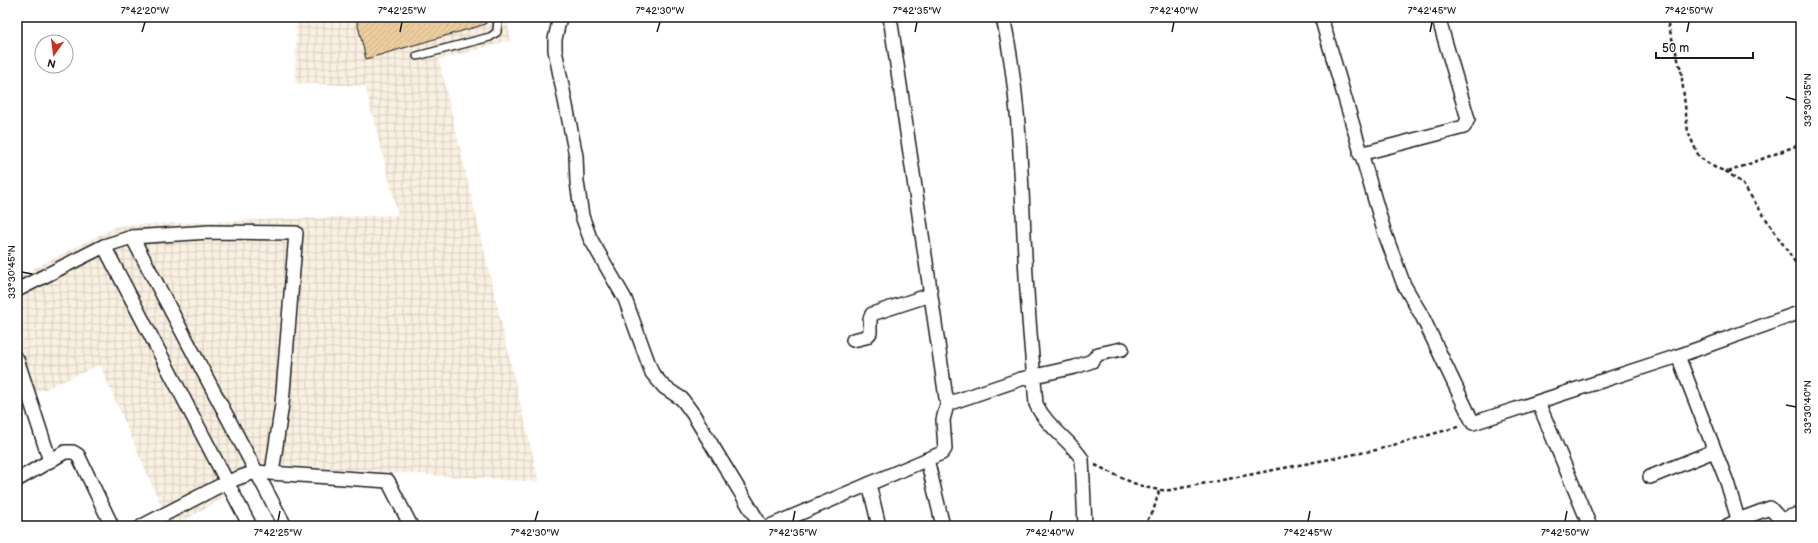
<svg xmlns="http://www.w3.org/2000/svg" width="1818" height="543" font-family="'Balsamiq Sans',sans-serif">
  <defs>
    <pattern id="industrial-grid" width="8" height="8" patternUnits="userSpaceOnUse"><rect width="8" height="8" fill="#faf0e2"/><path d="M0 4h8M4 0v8" fill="none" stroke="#d6cdc1"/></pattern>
    <pattern id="building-hatch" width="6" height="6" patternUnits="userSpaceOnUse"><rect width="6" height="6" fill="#edcd9f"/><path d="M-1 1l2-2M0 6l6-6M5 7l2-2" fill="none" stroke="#cbaf88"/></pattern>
  </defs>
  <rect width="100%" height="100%" fill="#fff"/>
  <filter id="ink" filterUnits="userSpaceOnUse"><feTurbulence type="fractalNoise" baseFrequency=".025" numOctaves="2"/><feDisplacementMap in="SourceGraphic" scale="8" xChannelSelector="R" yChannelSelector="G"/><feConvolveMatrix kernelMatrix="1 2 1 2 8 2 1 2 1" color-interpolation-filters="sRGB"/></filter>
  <g filter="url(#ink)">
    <path fill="url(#industrial-grid)" d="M297,17h209l5,23 -72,20 100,422 -258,-17 -106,61h-5l-70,-161 -73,32 -10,-56v-64l102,-52 279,-10 -33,-129 -70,-3z"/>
    <path fill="url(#building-hatch)" stroke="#1c1c1c" d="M356,17h128l2,7 -120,35z"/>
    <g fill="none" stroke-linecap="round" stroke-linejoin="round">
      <g stroke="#1c1c1c" stroke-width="10">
        <path id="lane" d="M417,56l73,-19 7,-5 1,-15"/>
      </g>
      <g stroke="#1c1c1c" stroke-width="16">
        <g id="street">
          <path d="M560,17l-5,22v11l21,106 1,26 5,34 8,22 35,61 27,74 12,14 18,12 11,15 68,112"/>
          <path d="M890,17l56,381 2,3 5,1 68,-23 54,-12 17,-6 6,-7 24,-5"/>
          <path d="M1003,17c17,78 18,159 22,239 2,49 7,99 11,148 10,22 33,35 46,55l3,67"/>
          <path d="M1321,17l64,217 19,51 18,31 51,107 205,-67 123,-44"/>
          <path d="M1360,154l104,-27 4,-8 -30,-102"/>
          <path d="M132,237l153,289"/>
          <path d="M104,246l146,280"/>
          <path d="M17,290l87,-44 28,-9 77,-5 87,1 -14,171 -10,69"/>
          <path d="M853,340l13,-3 4,-4v-14l2,-5 58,-19"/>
          <path d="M1678,356l49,126 11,37 -1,2 -10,5"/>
          <path d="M17,359l33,102"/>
          <path d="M1538,402l52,124"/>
          <path d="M927,459l16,67"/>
          <path d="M1650,477l64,-26"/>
          <path d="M17,480l48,-28h8l5,3 34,71"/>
          <path d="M869,484l10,42"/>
          <path d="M1738,520l32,-12 11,12 20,-7"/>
          <path d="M142,526l85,-44 28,-10 133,9 23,45"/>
          <path d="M770,526l172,-73 3,-4 -2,-29 5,-19"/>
        </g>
      </g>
      <g stroke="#1c1c1c" stroke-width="2.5" stroke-dasharray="4 3" stroke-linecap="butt">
        <path d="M1666,17l15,53 7,62 11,25 15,10 13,5 15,11 59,88"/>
        <path d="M1728,172l73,-28"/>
        <path d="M1095,465c24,11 49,27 76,25l205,-40 85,-24"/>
        <path d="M1143,526l10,-14 6,-21"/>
      </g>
      <use href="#lane" stroke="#fff" stroke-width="7"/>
      <use href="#street" stroke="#fff" stroke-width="13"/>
    </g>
  </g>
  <path fill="none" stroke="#1c1c1c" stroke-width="1.5" d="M142,32l3,-10M400,32l2,-10M657,32l3,-10M915,32l2,-10M1172,32l2,-10M1430,32l2,-10M1687,32l2,-10M1786,97l10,3M22,272l10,2M1786,405l10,2M278,521l2,-10M535,521l3,-10M793,521l2,-10M1050,521l2,-10M1308,521l2,-10M1565,521l2,-10"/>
  <rect width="1818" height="543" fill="none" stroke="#fff" stroke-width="44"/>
  <g transform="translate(54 54) rotate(194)"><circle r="19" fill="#ffffff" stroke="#a4a4a4"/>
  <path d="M0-3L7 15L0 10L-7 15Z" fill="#c8321e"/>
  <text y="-6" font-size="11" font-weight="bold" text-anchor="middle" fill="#1c1c1c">N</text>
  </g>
  <path d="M1656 52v6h97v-6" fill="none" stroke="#1c1c1c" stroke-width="2"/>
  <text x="1662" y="52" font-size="12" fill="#1c1c1c" stroke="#ffffff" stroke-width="3" paint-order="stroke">50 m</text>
  <rect x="22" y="22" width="1774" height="499" fill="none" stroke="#1c1c1c" stroke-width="1.5"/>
  <g font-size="10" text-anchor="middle" fill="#1c1c1c">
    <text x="145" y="14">7°42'20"W</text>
    <text x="402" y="14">7°42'25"W</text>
    <text x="660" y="14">7°42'30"W</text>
    <text x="917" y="14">7°42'35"W</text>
    <text x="1174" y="14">7°42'40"W</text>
    <text x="1432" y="14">7°42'45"W</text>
    <text x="1689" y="14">7°42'50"W</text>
    <text transform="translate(1807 100) rotate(-90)" y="4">33°30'35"N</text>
    <text transform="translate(11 272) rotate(-90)" y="4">33°30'45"N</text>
    <text transform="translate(1807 407) rotate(-90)" y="4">33°30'40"N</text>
    <text x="278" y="536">7°42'25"W</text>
    <text x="535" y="536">7°42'30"W</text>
    <text x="793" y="536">7°42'35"W</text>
    <text x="1050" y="536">7°42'40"W</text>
    <text x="1308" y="536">7°42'45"W</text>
    <text x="1565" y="536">7°42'50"W</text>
  </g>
</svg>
